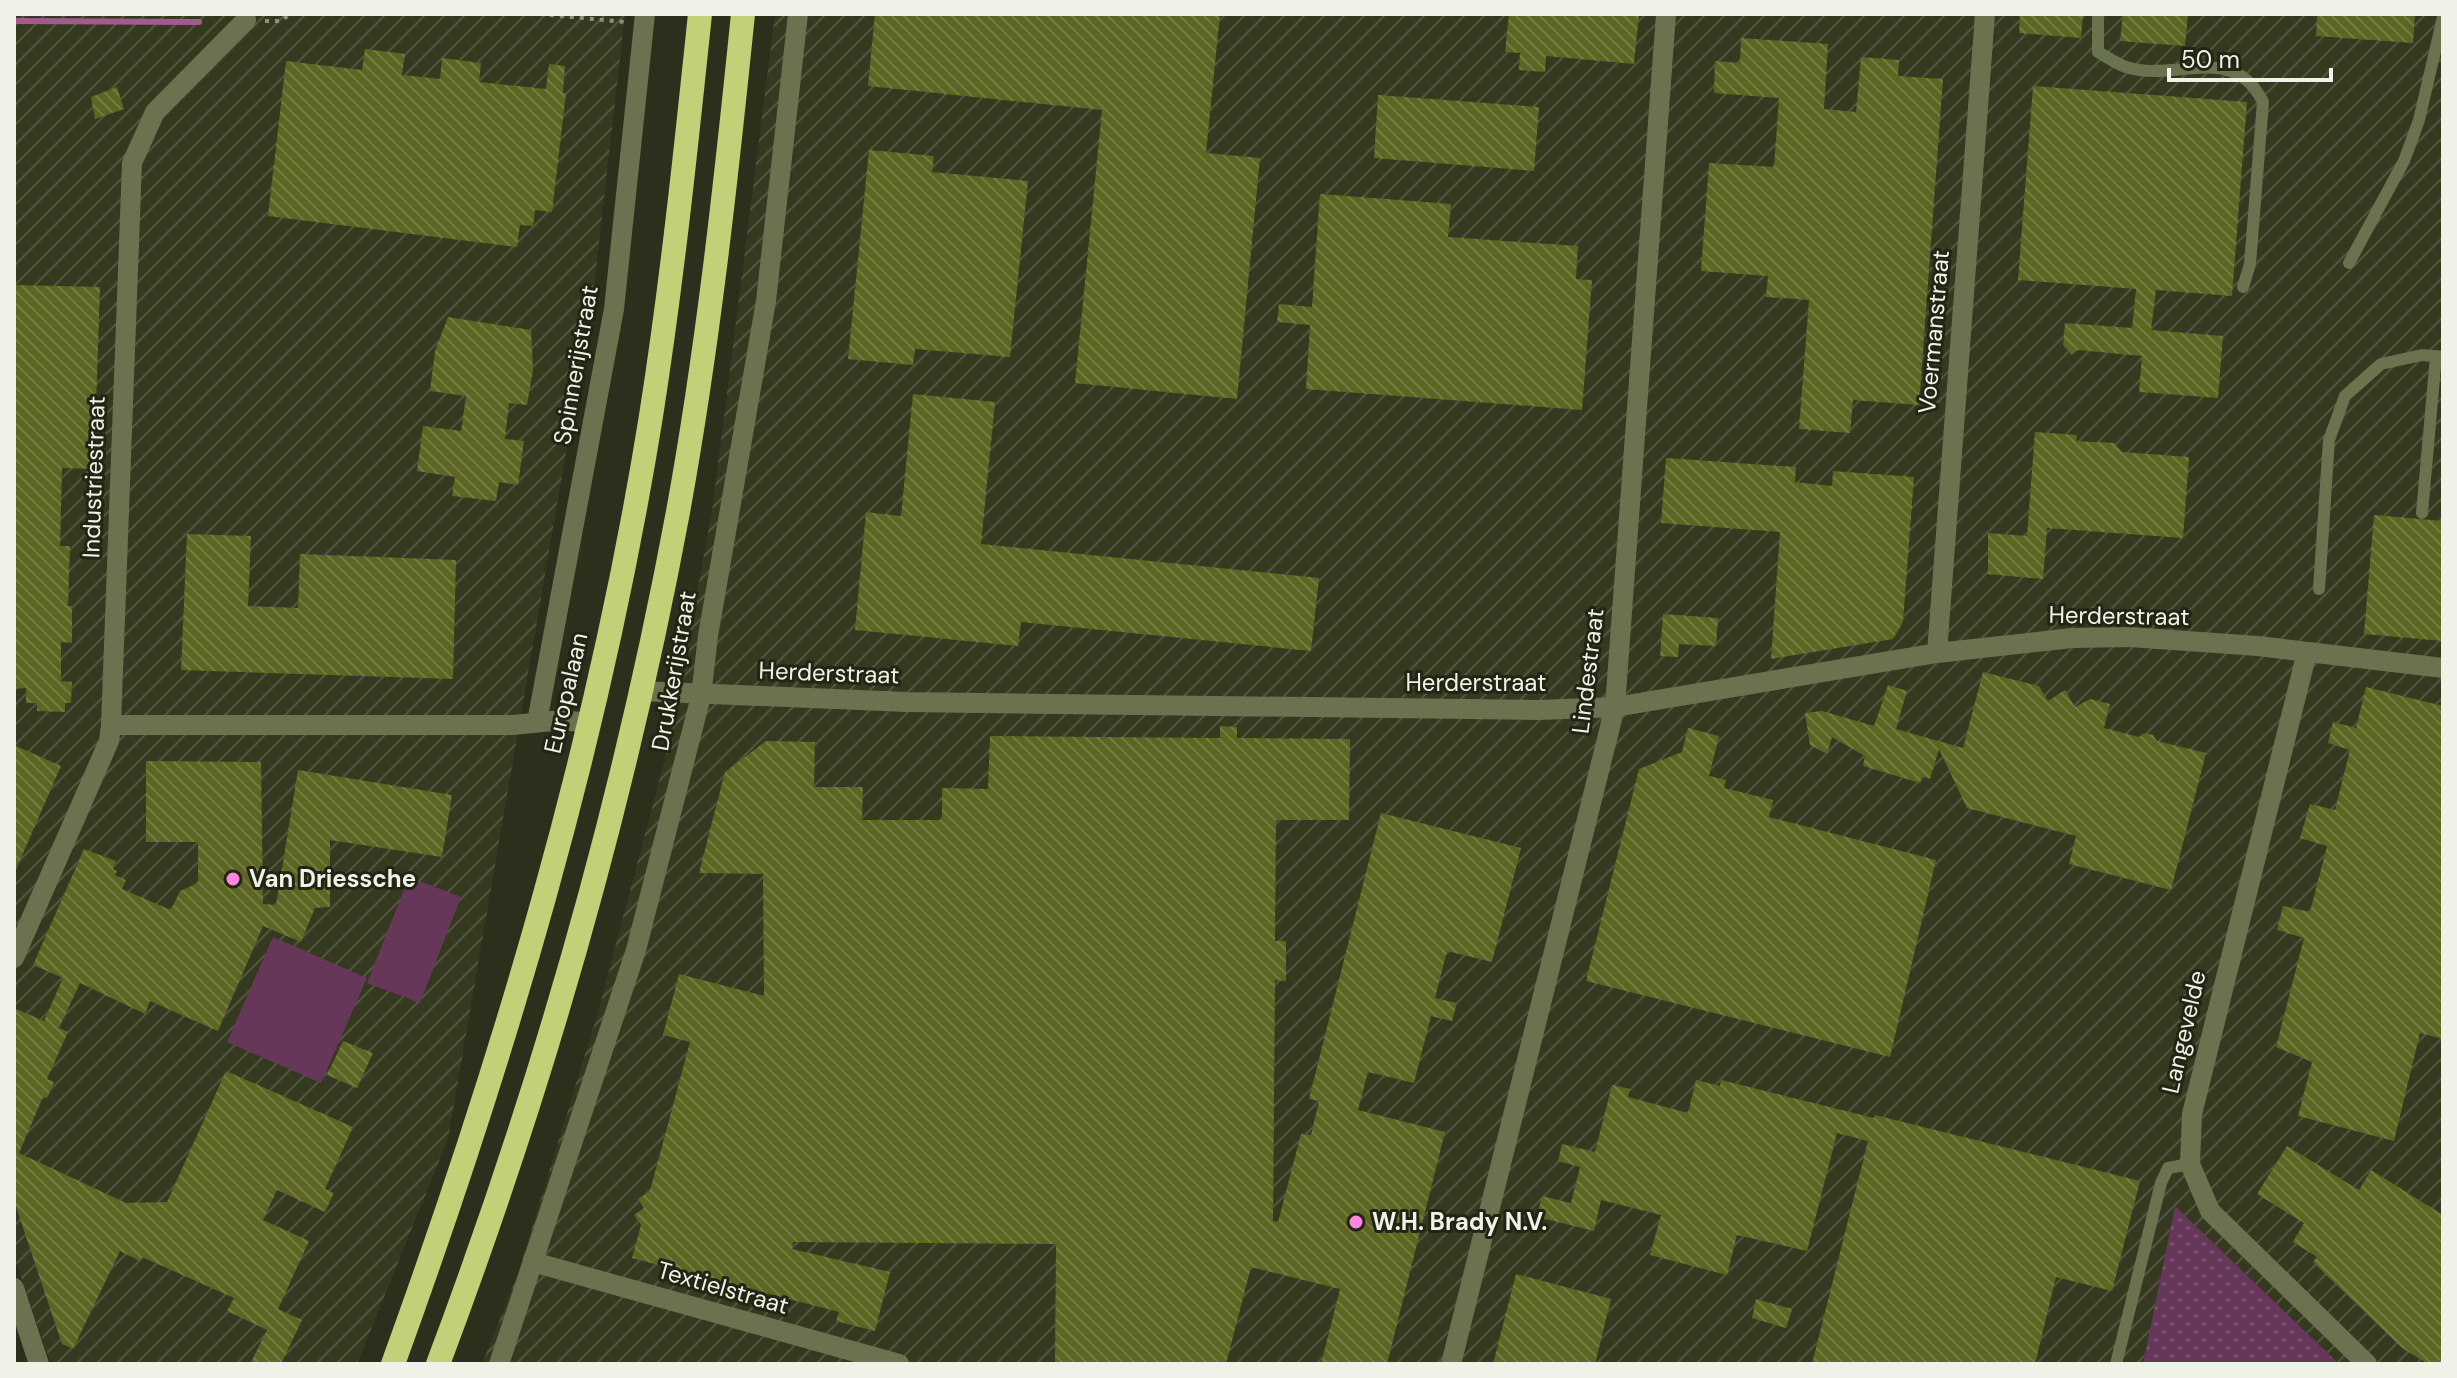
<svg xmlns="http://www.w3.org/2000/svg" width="2457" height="1378" font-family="'DM Sans',sans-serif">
  <defs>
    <pattern id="industrial-furrows" width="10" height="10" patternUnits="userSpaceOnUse" patternTransform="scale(2)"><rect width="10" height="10" fill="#34391f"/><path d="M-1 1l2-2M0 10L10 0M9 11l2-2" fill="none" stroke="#525640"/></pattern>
    <pattern id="grass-dots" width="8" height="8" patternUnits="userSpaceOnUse" patternTransform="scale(2)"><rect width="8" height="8" fill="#663759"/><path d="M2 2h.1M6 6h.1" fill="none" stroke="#7c5471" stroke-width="1.8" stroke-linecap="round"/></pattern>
    <pattern id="building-back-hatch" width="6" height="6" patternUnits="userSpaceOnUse" patternTransform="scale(2)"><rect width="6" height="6" fill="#5c6622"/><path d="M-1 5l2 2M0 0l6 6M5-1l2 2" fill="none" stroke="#747c42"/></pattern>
  </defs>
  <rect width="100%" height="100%" fill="#2c2f1c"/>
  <g fill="url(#industrial-furrows)">
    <path d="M14,14h611l-32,281 -145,844 -91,225h-306l-37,-107z"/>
    <path d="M775,14h1668v1350h-104l-164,-158 -32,158h-1661l36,-91 80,-261 72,-272 42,-229z"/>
  </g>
  <path fill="url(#grass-dots)" d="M2175,1206l164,158h-196z"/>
  <g fill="#663759">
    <path d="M409,877l52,20 -41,106 -53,-20z"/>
    <path d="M273,937l94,41 -46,105 -94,-41z"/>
  </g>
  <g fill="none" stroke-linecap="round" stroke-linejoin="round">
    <path stroke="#a35b8f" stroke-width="6" d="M14,21l185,1"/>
  </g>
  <g fill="url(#building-back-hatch)">
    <path d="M875,14h345l-14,139 54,5 -23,241 -162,-16 27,-273 -234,-24z"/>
    <path d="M1509,14h130l-5,50 -88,-8 -1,16 -26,-2 1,-17 -15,-1z"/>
    <path d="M2020,14h63l-2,24 -62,-5z"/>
    <path d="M2123,14h65l-3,32 -65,-5z"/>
    <path d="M2317,14h98l-2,29 -97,-7z"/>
    <path d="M1741,38l87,6 -4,65 32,3 5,-55 38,3 -1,16 45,3 -24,326 -66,-5 -3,33 -51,-4 10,-129 -43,-3 2,-21 -67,-5 8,-108 65,4 5,-69 -65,-5 1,-32 25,2z"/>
    <path d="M365,49l40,5 -3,21 38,4 2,-21 39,5 -2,19 67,7 3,-25 16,2 -2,27h3l-14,119 -17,-2 -2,16 -13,-1 -3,22 -249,-31 18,-155 76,9z"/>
    <path d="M2033,86l214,16 -15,194 -76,-6 -5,40 72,6 -5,62 -79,-6 3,-36 -64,-6 -6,5 -9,-10 2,-22 67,5 4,-39 -118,-9z"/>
    <path d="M117,87l7,22 -29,10 -4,-22z"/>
    <path d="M1378,95l161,12 -5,64 -160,-13z"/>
    <path d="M869,150l65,6 -2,16 96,9 -18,176 -95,-8 -2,16 -65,-6z"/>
    <path d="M1320,194l131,10 -3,33 130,9 -2,33 16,1 -10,130 -276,-21 4,-64 -33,-3 2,-18 33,3z"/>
    <path d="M14,285l86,2 -6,182 -32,-1 -2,78h10l-2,60h4v37l-11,-1v39l11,1 -1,21h-6v9l-28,-1v-8h-11v-15l-12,1z"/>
    <path d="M448,317l83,13 2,40 -6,35 -18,-2 -4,36 19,2 -6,44 -19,-3 -3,19 -44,-5 3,-19 -38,-6 6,-45 38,5 5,-35 -36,-5 5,-40z"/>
    <path d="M913,394l82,8 -14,142 338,34 -8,73 -290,-29 -3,24 -163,-16 11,-118 35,4z"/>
    <path d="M2035,432l42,3 -1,6 38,2 8,9 67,5 -6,81 -136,-10 -4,51 -55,-5v-41l39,3z"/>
    <path d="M1666,458l130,9 -1,15 37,4 1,-15 81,6 -11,145 -10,17 -122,20 9,-127 -119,-9z"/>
    <path d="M2374,515l69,6v120l-79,-7z"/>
    <path d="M187,534l64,2 -3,70 50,2 2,-54 156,6 -3,119 -272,-9z"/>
    <path d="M1663,614l55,4 -2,28 -37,-2 -1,13 -18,-1z"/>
    <path d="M1983,672l56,14 9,15 17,-11 10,17 15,-8 20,5 -6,24 35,9 5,-4 9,2 4,6 49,12 -35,137 -102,-26 7,-28 -109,-28 -28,-59 -9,30 -8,-3 -2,7 -57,-17 2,-10 -33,-19 -5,17 -17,-9 -5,-32 17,-2 52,15 14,-41 19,6 -11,38 67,19z"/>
    <path d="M2366,687l77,19v333l-23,-6 -26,108 -96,-25 14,-54 -36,-15 28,-109 -27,-8 6,-24 27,6 17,-66 -27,-8 10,-34 25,6 15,-60 -22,-7 5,-21 23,6z"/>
    <path d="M1220,726l17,1v11l113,1 -1,81h-73l-1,121h11v40l-11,-1 -2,241 5,1 23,-88 10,1 8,-34 -10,-2 72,-286 140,35 -29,114 -45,-11 -12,47 22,5 -5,18 -21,-5 -17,67 -46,-11 -10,38 87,22 -58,232h-66l19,-75 -89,-22 -25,97h-171l1,-120 -263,-2 -1,7 98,23 -15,59 -39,-10 3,-9 -207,-54 9,-33 -7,-10 10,-7 -6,-9 12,-8 40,-149 -27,-7 16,-61 85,22 -1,-122 -64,-1 26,-101 41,-31 49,1 -1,45h49l-1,33h80v-32l46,1 2,-53 230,2z"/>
    <path d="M1688,728l31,8 -10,40 17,4 -2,8 49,12 -4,17 167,43 -46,197 -304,-76 53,-212 43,-17z"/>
    <path d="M14,745l47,21 -47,108z"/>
    <path d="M146,761l115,1 2,142 13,1 22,-135 154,25 -10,62 -112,-17v67l-15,1 -14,34 -38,-16 -45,105 -68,-30 -5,13 -65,-31 -21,45 9,4 -21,47 7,3 -7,16 -4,-1 -24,56 107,50 41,-1 59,-131 127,56 -28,62 9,4 -9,19 -48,-22 -14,30 46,21 -31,68 24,11 -21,44h-31l17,-34 -40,-19 7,-13 -92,-41 -2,4 -20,-10 -47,98 -11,-5 -48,-143v-193l30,13 19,-43 -30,-13 51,-116 32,12 -3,8 4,2 -2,4 11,5 -4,9 49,21 9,-19 18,-8v-41h-52z"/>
    <path d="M343,1041l30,12 -16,35 -30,-13z"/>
    <path d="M1696,1080l24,6 1,-6 153,38 1,-3 265,66 -28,110 -56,-14 -21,87h-223l56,-223 -31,-8 -30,118 -70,-16 -10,40 -77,-20 11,-40 -60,-15 -7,31 -57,-14 5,-21 29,7 9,-36 -22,-6 4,-17 33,8 17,-67 18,4 -2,8 60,16z"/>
    <path d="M2287,1146l72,44 12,-20 72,45v149h-15l-26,-16 -89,-86 4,-5 -24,-15 11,-19 -47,-29z"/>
    <path d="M1516,1274l95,25 -16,65h-102z"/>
    <path d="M1756,1299l36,10 -6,19 -34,-10z"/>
  </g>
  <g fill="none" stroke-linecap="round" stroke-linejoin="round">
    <g stroke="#8e9182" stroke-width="4" stroke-dasharray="4 6" stroke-linecap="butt">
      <path d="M540,14l85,8"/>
      <path d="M265,21h16l9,-7"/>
    </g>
    <g stroke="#6b724f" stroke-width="12">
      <path d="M2098,14v38c9,5 19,12 28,15 49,16 107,-26 137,35l-13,162 -7,23"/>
      <path d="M2349,263l55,-102 15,-41 24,-103"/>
      <path d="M2422,513l14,-157"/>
      <path d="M2319,589l10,-149 16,-44 36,-32 41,-9 21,2"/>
      <path d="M2116,1364l45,-181 7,-15 22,-4"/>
    </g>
    <g stroke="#6b724f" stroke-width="20">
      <path d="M2307,652l-115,462 -2,50 20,47 157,153"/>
      <path d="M1937,653l48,-639"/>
      <path d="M639,691l268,11 631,8 77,-3 322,-54 135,-15 58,-1 128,9 185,22"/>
      <path d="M537,722l77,-413 31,-295"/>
      <path d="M111,725h402l49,-5 26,3"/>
      <path d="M14,958l95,-217 2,-16 21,-562 23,-51 91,-92"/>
      <path d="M533,1262l366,102"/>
      <path d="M14,1288l25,76"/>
      <path d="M499,1364l137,-414 65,-254 7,-60 58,-335 32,-287"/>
      <path d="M1451,1364l164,-657 51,-693"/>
    </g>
    <g stroke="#c0d177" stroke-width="24">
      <path d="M393,1364c112,-308 206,-624 258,-948 21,-134 35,-268 49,-402"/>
      <path d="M438,1364c104,-276 186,-562 240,-852 30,-165 48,-331 65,-498"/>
    </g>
  </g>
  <g fill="#ff85de" stroke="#222513" stroke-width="3">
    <circle cx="233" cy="879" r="8"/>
    <circle cx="1356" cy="1222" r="8"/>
  </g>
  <g text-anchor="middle" stroke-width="6" stroke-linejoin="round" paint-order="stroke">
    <g font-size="24" fill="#eff2e6" stroke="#222513">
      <text transform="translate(1934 332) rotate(-85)" y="8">Voermanstraat</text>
      <text transform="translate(576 365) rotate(-80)" y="8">Spinnerijstraat</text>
      <text transform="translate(94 477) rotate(-88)" y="8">Industriestraat</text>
      <text transform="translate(2119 616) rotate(1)" y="8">Herderstraat</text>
      <text transform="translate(674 671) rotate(-80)" y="8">Drukkerijstraat</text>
      <text transform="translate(1588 671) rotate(-83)" y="8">Lindestraat</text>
      <text transform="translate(829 673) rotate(2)" y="8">Herderstraat</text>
      <text x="1476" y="691">Herderstraat</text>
      <text transform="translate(566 693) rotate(-77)" y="8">Europalaan</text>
      <text transform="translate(2184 1032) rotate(-77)" y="8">Langevelde</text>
      <text transform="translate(723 1288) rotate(16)" y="8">Textielstraat</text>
    </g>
    <g font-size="24" font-weight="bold" fill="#eff2e6" stroke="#222513" text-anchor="start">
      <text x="249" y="887">Van Driessche</text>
      <text x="1372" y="1230">W.H. Brady N.V.</text>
    </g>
  </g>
  <rect width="2457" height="1378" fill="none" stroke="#eff2e6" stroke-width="32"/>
  <path d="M2169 68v12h162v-12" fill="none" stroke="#eff2e6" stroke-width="4"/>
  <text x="2181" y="68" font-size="24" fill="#eff2e6" stroke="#222513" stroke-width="6" paint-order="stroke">50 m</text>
</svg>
